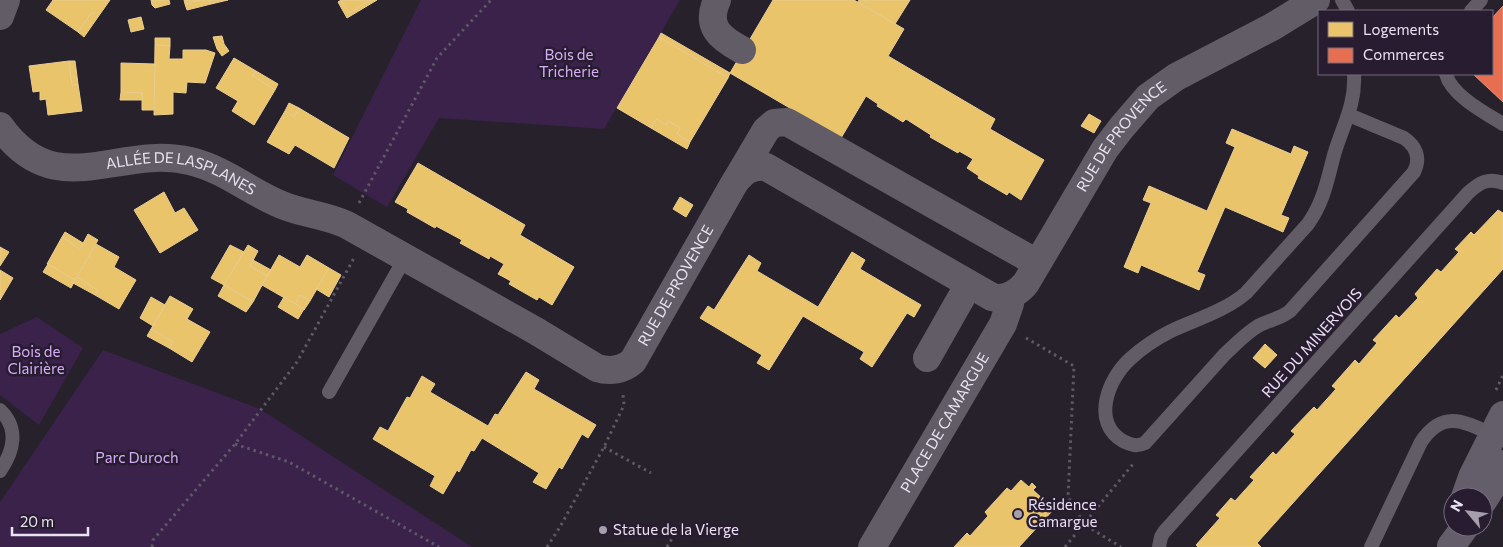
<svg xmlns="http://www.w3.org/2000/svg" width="1503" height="547" font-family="Commissioner,sans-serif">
  <rect width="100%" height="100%" fill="#27212c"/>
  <g fill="#3a224b">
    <path d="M421,0h259l-76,129 -165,-11 -52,89 -54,-32z"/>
    <path d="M37,317l46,31 -44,77 -39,-30v-61z"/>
    <path d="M103,350l157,59 212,138h-472v-45z"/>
  </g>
  <g fill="#e9c46a" stroke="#e9cd92">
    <path d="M53,0h57l-12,17 -6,-5 -14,20 -32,-22z"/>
    <path d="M151,0h18l1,4 -15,4 -3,-3z"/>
    <path d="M184,0h17l-16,4z"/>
    <path d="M201,0h9l1,4 -24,6 -2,-6z"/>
    <path d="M210,0h18l-17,4z"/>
    <path d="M341,0l8,13 21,-13h7l-30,18 -9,-16z"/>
    <path d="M341,0h29l-21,13z"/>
    <path d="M773,0h81l50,29 -16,27 107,63 -5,10 54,31 -23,40 -12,-8 -2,3 -29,-17 1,-2 -12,-8 6,-9 -14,-8 -1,2 -28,-16 1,-2 -25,-16 -3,3 -26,-16 1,-2 -12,-8 -25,42 -111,-65z"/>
    <path d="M859,0h51l-15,24 -37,-22z"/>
    <path d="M92,12l6,5 -14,20 -6,-5z"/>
    <path d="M141,17l3,12 -13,3 -3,-12z"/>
    <path d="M661,33l69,40 -2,5 -69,-41z"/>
    <path d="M222,36l2,8 5,7 -7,5 -5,-7 -4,-12z"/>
    <path d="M659,37l69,41 -38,64 -13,-8 3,-6 -12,-7 -2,4 -10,-6 -5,9 -34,-20z"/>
    <path d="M155,38h15v8l-15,-1z"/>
    <path d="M155,45l15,1 -1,13h14v-9h23l9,3 -10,30 -18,-1 -1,11 -13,-1v22l-19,1z"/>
    <path d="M234,58l22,13 -3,5 22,14 -21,35 -22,-14 6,-10 -22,-13z"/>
    <path d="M69,61l3,24 6,-1 4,27 -34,4 -2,-16 -6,1v-9l-7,1 -4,-26z"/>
    <path d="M69,61h6l3,23 -6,1z"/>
    <path d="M121,63l34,1 -1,46h-12v-17l-21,-1z"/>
    <path d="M256,71l22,13 -3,6 -22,-14z"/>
    <path d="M121,92l21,1v7h-22z"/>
    <path d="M289,103l10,5 -5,9 -9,-6z"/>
    <path d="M299,108l50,30 -15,30 -39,-23 -6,9 -22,-12 18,-31 9,6z"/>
    <path d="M1089,114l12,7 -7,12 -13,-7z"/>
    <path d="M656,119l10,6 2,-4 12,7 -3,6 13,8 -3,7 -36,-21z"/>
    <path d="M1232,129l59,25 3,-8 14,6 -27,63 8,3 -6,14 -58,-25 -28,65 8,3 -6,15 -58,-25 -3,8 -14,-6 27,-64 -8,-3 6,-14 58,25 28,-64 -9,-4z"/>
    <path d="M418,163l107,62 -5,10 54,32 -22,38 -13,-8 -2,3 -28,-16 2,-3 -13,-7 6,-10 -14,-8 -1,3 -29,-16 2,-3 -26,-14 -1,2 -28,-16 1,-3 -13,-7z"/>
    <path d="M164,192l11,21 9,-5 14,22 -38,23 -26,-43z"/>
    <path d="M680,197l13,8 -7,12 -13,-8z"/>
    <path d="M1498,210l5,3v56l-246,274 4,4h-63l-2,-2 24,-27 -4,-3 15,-17 4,3 19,-21 -4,-3 23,-25 3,3 19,-21 -4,-3 23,-24 3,3 19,-21 -4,-3 23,-26 4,4 18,-21 -4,-3 23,-25 3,3 19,-20 -3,-4 22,-25 4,3 18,-20 -4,-3 16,-17 3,3z"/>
    <path d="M65,232l18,11 -3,6 -18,-12z"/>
    <path d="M88,234l10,6 -23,40 -28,-16 15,-27 18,12z"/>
    <path d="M96,244l23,13 -5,10 22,13 -17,29 -24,-14 3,-5 -21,-13z"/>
    <path d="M230,245l14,7 -20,33 -13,-7z"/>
    <path d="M248,245l10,6 -8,15 17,10 -14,26 -29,-17z"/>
    <path d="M0,247l9,5 -9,14z"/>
    <path d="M852,252l13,8 -5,9 61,36 -7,12 -7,-4 -35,54 -12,-8 4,-7 -61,-36 -34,54 -12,-7 5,-8 -62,-37 8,-12 6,4 35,-55 12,8 -4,8 61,36z"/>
    <path d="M279,255l21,12 7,-12 22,13 -19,33 -10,-6 -5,9 -33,-19z"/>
    <path d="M253,260l18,10 -4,6 -17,-10z"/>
    <path d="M48,264l27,16 -4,8 -28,-16z"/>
    <path d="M329,268l12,7 -12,22 -13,-8z"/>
    <path d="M0,270l13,8 -13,22z"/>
    <path d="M77,277l21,13 -3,5 -22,-12z"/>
    <path d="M224,285l29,17 -7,10 -28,-16z"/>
    <path d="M300,295l10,6 -6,9 -9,-6z"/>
    <path d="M170,296l23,13 -6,10 23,13 -18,30 -23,-14 4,-6 -22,-13z"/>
    <path d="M151,297l14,8 -12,21 -13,-8z"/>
    <path d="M284,297l20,12 -6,10 -20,-12z"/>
    <path d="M151,329l22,13 -4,6 -22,-12z"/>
    <path d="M1265,344l12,11 -12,13 -12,-10z"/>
    <path d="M526,372l13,8 -5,9 62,36 -8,13 -6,-4 -20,35 -3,-2 -13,22 -13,-7 6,-9 -57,-35 -8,13 -3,-1 -12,22 -2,-2 -14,24 -13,-8 5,-10 -62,-37 7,-12 8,4 19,-34 3,1 12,-22 13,8 -5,8 58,34 7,-12 3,1z"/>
    <path d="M1021,480l8,7 3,-4 4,4 -3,3 21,19 -35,38h-65l13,-14 3,3 18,-20 -3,-4 22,-24 4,3z"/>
  </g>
  <path fill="#e76f51" stroke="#e89281" d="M1503,6v96l-30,-28h19v-56z"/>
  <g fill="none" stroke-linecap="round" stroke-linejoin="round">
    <g stroke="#5e5863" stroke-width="3" stroke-dasharray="2.5 4" stroke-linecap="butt">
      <path d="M359,203l78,-145 54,-58"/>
      <path d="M1026,338l48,28 -6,131 17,28 36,22"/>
      <path d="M1496,390l7,-15"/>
      <path d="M235,444l54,18 150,85"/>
      <path d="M604,447l47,26"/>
      <path d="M152,547l1,-7 82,-96 62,-82 57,-104"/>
      <path d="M547,547l13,-20 44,-80 20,-42 -1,-10"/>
      <path d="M667,547l16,-27"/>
      <path d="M1065,547l68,-83"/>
    </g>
    <g stroke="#615c66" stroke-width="14">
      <path d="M1342,0l6,11"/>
      <path d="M1471,11l10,-11"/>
      <path d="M1446,74c5,21 39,39 57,50"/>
      <path d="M1349,115l55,23c12,8 17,20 10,34l-124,139c-10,8 -21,9 -32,15 -12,7 -23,19 -33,28l-80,89c-8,4 -14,2 -22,-2 -32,-19 -15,-62 7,-82 12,-11 27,-21 41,-28 26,-12 54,-20 75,-38l62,-69c16,-23 19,-43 26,-69 8,-28 22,-50 20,-81"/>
      <path d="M329,392l76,-134"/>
      <path d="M0,410c19,18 14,41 0,61"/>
      <path d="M1159,547l2,-10 3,-5 304,-339c11,-10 20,-16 35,-10"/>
      <path d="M1371,547l50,-105c23,-35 46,-19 76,-5"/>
    </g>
    <g stroke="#615c66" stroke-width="28">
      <path d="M717,0c-12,27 3,38 25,50"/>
      <path d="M0,16l6,-16"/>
      <path id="s1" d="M0,126c56,79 117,18 190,35 34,8 60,31 92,44 21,9 45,10 65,20l189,106 61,37c13,4 26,2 36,-7l102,-179c8,-10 16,-17 31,-15l226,130c13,4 26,-4 34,-14l79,-134 17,-22 26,-30 28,-20 96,-50 44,-27"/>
      <path d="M737,179l29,-49 8,-7 13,-1 250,141"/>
      <path d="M927,358l42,-74"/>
      <path id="s2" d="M872,547l131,-223 7,-20 -1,-8"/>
    </g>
    <g stroke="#645d6a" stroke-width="28">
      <path d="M1465,497l7,-20 31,-62"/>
      <path d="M1483,501l9,-14 11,-23"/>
      <path d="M1451,546l14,-19"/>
    </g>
  </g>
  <g fill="#a59eab" stroke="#281c31" stroke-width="2">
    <circle cx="1018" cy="514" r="5"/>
    <circle cx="603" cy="530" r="5"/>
  </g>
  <g text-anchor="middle" stroke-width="5" stroke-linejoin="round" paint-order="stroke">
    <g font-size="15" fill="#d6adf8" stroke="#281c31">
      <text x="569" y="60">Bois de<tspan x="569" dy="17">Tricherie</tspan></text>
      <text x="36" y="357">Bois de<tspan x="36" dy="17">Clairière</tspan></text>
      <text x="137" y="463">Parc Duroch</text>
    </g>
    <g font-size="15" fill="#e9e2f0" stroke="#281c31">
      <text dy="5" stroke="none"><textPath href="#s1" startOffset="1420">RUE DE PROVENCE</textPath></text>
      <text dy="5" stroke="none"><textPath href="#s1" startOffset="199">ALLÉE DE LASPLANES</textPath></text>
      <text dy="5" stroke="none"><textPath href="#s1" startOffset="789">RUE DE PROVENCE</textPath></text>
      <text transform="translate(1312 343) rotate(-48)" y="5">RUE DU MINERVOIS</text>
      <text dy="5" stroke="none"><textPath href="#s2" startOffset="144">PLACE DE CAMARGUE</textPath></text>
    </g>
    <g font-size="15" fill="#e9e2f0" stroke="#281c31" text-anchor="start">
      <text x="1028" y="510">Résidence<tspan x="1028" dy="17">Camargue</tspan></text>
      <text x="613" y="535">Statue de la Vierge</text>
    </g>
  </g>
  <rect x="1318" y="10" width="175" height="65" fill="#281c31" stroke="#756b7d"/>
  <rect x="1328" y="22" width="25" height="15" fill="#e9c46a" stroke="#756b7d"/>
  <text x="1363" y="35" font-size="15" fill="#e9e2f0">Logements</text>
  <rect x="1328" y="48" width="25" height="15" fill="#e76f51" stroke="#756b7d"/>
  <text x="1363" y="60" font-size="15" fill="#e9e2f0">Commerces</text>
  <g transform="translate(1468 512) rotate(299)"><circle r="24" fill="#281c31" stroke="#756b7d"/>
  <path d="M0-4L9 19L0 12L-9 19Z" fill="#a59eab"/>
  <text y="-8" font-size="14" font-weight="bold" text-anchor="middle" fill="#e9e2f0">N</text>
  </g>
  <path d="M12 527v8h76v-8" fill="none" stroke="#e9e2f0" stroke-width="2.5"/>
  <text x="20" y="527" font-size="15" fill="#e9e2f0" stroke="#281c31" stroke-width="4" paint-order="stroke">20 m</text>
</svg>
